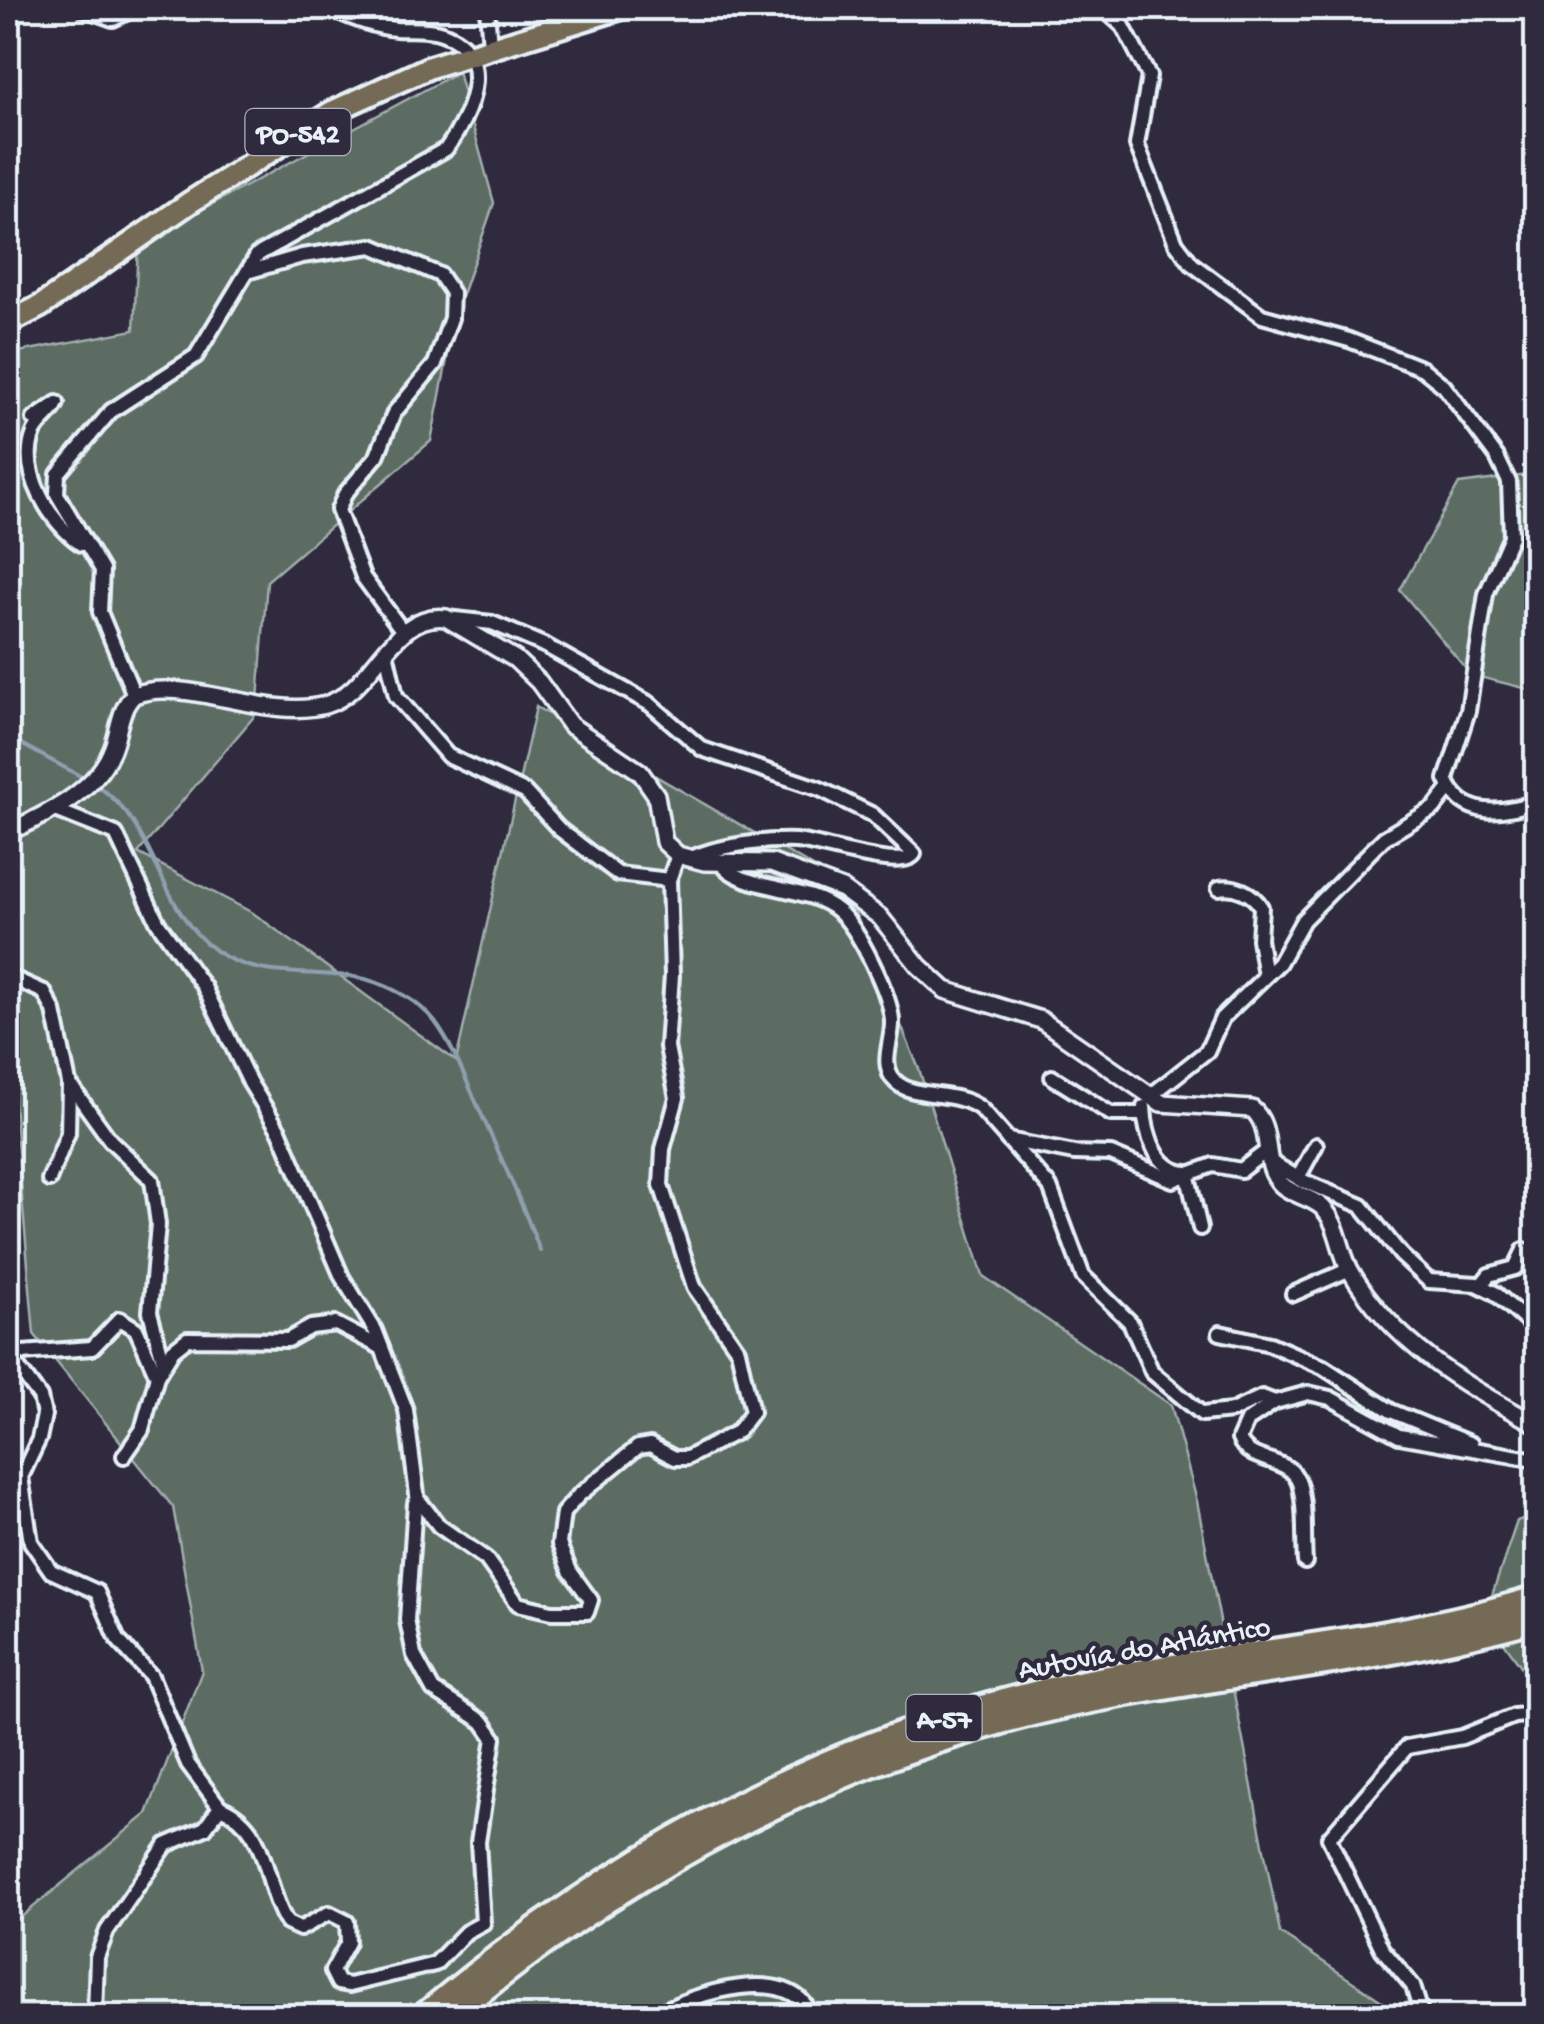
<svg xmlns="http://www.w3.org/2000/svg" width="1544" height="2024" font-family="'Gochi Hand',sans-serif">
  <rect width="100%" height="100%" fill="#2f2a3d"/>
  <filter id="ink" filterUnits="userSpaceOnUse"><feTurbulence type="fractalNoise" baseFrequency=".01" numOctaves="2"/><feDisplacementMap in="SourceGraphic" scale="20" xChannelSelector="R" yChannelSelector="G"/><feConvolveMatrix kernelMatrix="1 2 1 2 8 2 1 2 1" color-interpolation-filters="sRGB"/></filter>
  <g filter="url(#ink)">
    <g fill="#5c6c63" stroke="#a2aeae" stroke-width="2.5">
      <path d="M458,72l36,131 -37,106 -26,132 -164,140 -10,132 -119,140 115,60 203,148 80,-354 307,177 76,185 64,207 188,129 26,96 83,432 124,83h-1396v-94l12,-4 127,-104 55,-143 -29,-164 -139,-173 -26,-298v-682l126,-24 4,-86z"/>
      <path d="M1536,474v217l-65,-16 -71,-85 59,-106z"/>
      <path d="M1536,1514v173l-51,-71 32,-95z"/>
    </g>
    <g fill="none" stroke-linecap="round" stroke-linejoin="round">
      <g stroke="#8e9faf" stroke-width="4">
        <path d="M8,737l74,40"/>
        <path d="M99,787c59,40 58,122 117,164 44,31 101,17 149,28 26,7 54,22 70,43 20,27 31,59 45,89 21,47 42,91 60,140"/>
      </g>
      <g stroke="#e8f1f8" stroke-width="20">
        <g id="minor">
          <path d="M82,8l31,11 23,-11"/>
          <path d="M487,8l3,39"/>
          <path d="M1103,8l20,18 26,50 -12,69 39,98 16,21 70,52 87,24 74,29 21,17 53,71 12,25 2,54 -25,58 -18,117 -22,68c17,41 57,34 90,23"/>
          <path d="M247,272l55,-16 70,-10 68,29 12,18 -1,25 -16,46 -41,49 -17,43 -32,38 -7,16 25,67 41,56"/>
          <path d="M34,419l23,-16c-4,11 -18,18 -23,30 -16,39 17,91 47,111"/>
          <path d="M446,618l46,5 54,23 104,58 52,45 118,40 53,26 41,39c-12,18 -97,-12 -118,-13 -33,-1 -77,4 -107,18"/>
          <path d="M386,652l10,44 52,60 77,36 34,37 59,45 51,6"/>
          <path d="M134,695l-34,-83 2,-42 -45,-76 1,-20 53,-63 85,-55 61,-101 189,-106c24,-32 53,-96 -4,-116 -14,-5 -31,-3 -46,-4 -23,-2 -45,-11 -66,-21"/>
          <path d="M53,809l63,25 42,89 46,64 46,96 30,49 62,145 33,53 31,80 12,92"/>
          <path d="M719,861c21,31 88,23 119,50 20,16 53,85 54,110 1,19 -13,44 3,60 18,19 61,8 86,28l69,78 33,89 47,46 22,50 50,42 30,-3 30,-14 13,5"/>
          <path d="M1219,888c16,-3 34,5 42,19l-2,32 6,37"/>
          <path d="M8,976l36,16 10,19 15,72 41,57 42,40 6,44 -8,88 14,52"/>
          <path d="M1052,1077l59,37h33"/>
          <path d="M1149,1097l58,-46 15,-33 57,-55 24,-43 81,-82 50,-30 16,-20"/>
          <path d="M1144,1107c1,26 12,64 43,66"/>
          <path d="M1008,1140l66,13 37,1 62,26 40,-15 28,5 28,-21"/>
          <path d="M1271,1162l32,19 59,25 39,49 28,26 48,3 18,9 37,33 4,10"/>
          <path d="M1187,1173l13,55"/>
          <path d="M1298,1178l18,-33"/>
          <path d="M49,1180l19,-47 1,-48"/>
          <path d="M1481,1285l8,-10 26,-7 9,-18"/>
          <path d="M1293,1294l57,-25"/>
          <path d="M1220,1333l50,11 53,23 68,44 80,33"/>
          <path d="M8,1354l32,43 4,18 -5,24 -18,38 10,65 20,29 46,21 21,48 33,36 37,88 32,43 -15,21 -39,17 -59,86 -10,26 -2,59"/>
          <path d="M8,1354l84,-6 28,-29 16,10 21,47 16,-26 14,-11 101,1 23,-13 25,-3 46,24"/>
          <path d="M124,1456l18,-26 15,-54"/>
          <path d="M1305,1562c-2,-24 1,-56 -6,-79 -10,-29 -49,-17 -60,-44l8,-18 28,-19 33,-9 22,5 69,38 137,24"/>
          <path d="M220,1807c51,21 42,75 67,116l13,6 29,-16 18,9 1,20 -16,29 6,12 11,2 86,-21 31,-32 17,-9 -5,-81 16,-104 -11,-16 -50,-32 -19,-35 -7,-35 8,-117h6l18,23 47,33 32,45 34,8h35l4,-12 -21,-29 -11,-27 4,-31 16,-18 59,-48 12,-2 25,13h12l50,-26 15,-20 -14,-62 -44,-63 -33,-102 2,-36 14,-51 -10,-51 5,-72 -3,-95 9,-25"/>
          <path d="M655,2016c36,-23 138,-54 156,0"/>
          <path d="M1422,2016l-9,-30 -31,-37 -53,-111 78,-91 55,-10 52,-21 22,-2"/>
        </g>
      </g>
      <g stroke="#e8f1f8" stroke-width="22">
        <path id="tertiary" d="M8,832c37,-17 86,-39 103,-80 9,-19 7,-42 23,-57 49,-20 133,26 191,10 49,-14 66,-94 121,-87l69,41 24,23 31,43 70,47 16,23 8,47 14,13 26,7 68,1 70,26 38,28 39,49 26,24 96,30 120,83 91,6c23,19 8,56 30,76 11,10 29,12 40,22 17,17 17,43 28,63 41,72 116,117 186,154"/>
      </g>
      <g stroke="#e8f1f8" stroke-width="28">
        <path id="primary" d="M8,323l33,-17 148,-103 143,-91 98,-45 192,-59"/>
      </g>
      <g stroke="#e8f1f8" stroke-width="30">
        <g id="motorway">
          <path d="M423,2016c193,-162 411,-283 660,-334 152,-31 305,-39 453,-84"/>
          <path d="M451,2016c174,-146 380,-256 602,-307 161,-36 325,-44 483,-90"/>
        </g>
      </g>
      <use href="#minor" stroke="#2f2a3d" stroke-width="12"/>
      <use href="#tertiary" stroke="#2f2a3d" stroke-width="15"/>
      <use href="#primary" stroke="#756a55" stroke-width="20"/>
      <use href="#motorway" stroke="#756a55" stroke-width="22"/>
    </g>
  </g>
  <g text-anchor="middle" stroke-width="9" stroke-linejoin="round" paint-order="stroke">
    <g fill="#2f2a3d" stroke="#b0b5c0" stroke-width="2.5">
      <rect x="245.5" y="109" width="105" height="46" rx="8"/>
      <rect x="906.5" y="1695" width="75" height="46" rx="8"/>
    </g>
    <g font-size="28" font-weight="bold" fill="#e8f1f8">
      <text x="298" y="142">PO-542</text>
      <text x="944" y="1728">A-57</text>
    </g>
    <g font-size="30" fill="#e8f1f8" stroke="#2f2a3d">
      <text transform="translate(1144 1646) rotate(-10)" y="10">Autovía do Atlántico</text>
    </g>
  </g>
  <rect width="1544" height="2024" fill="none" stroke="#2f2a3d" stroke-width="40"/>
  <rect x="20" y="20" width="1504" height="1984" fill="none" stroke="#e8f1f8" stroke-width="4" filter="url(#ink)"/>
</svg>
